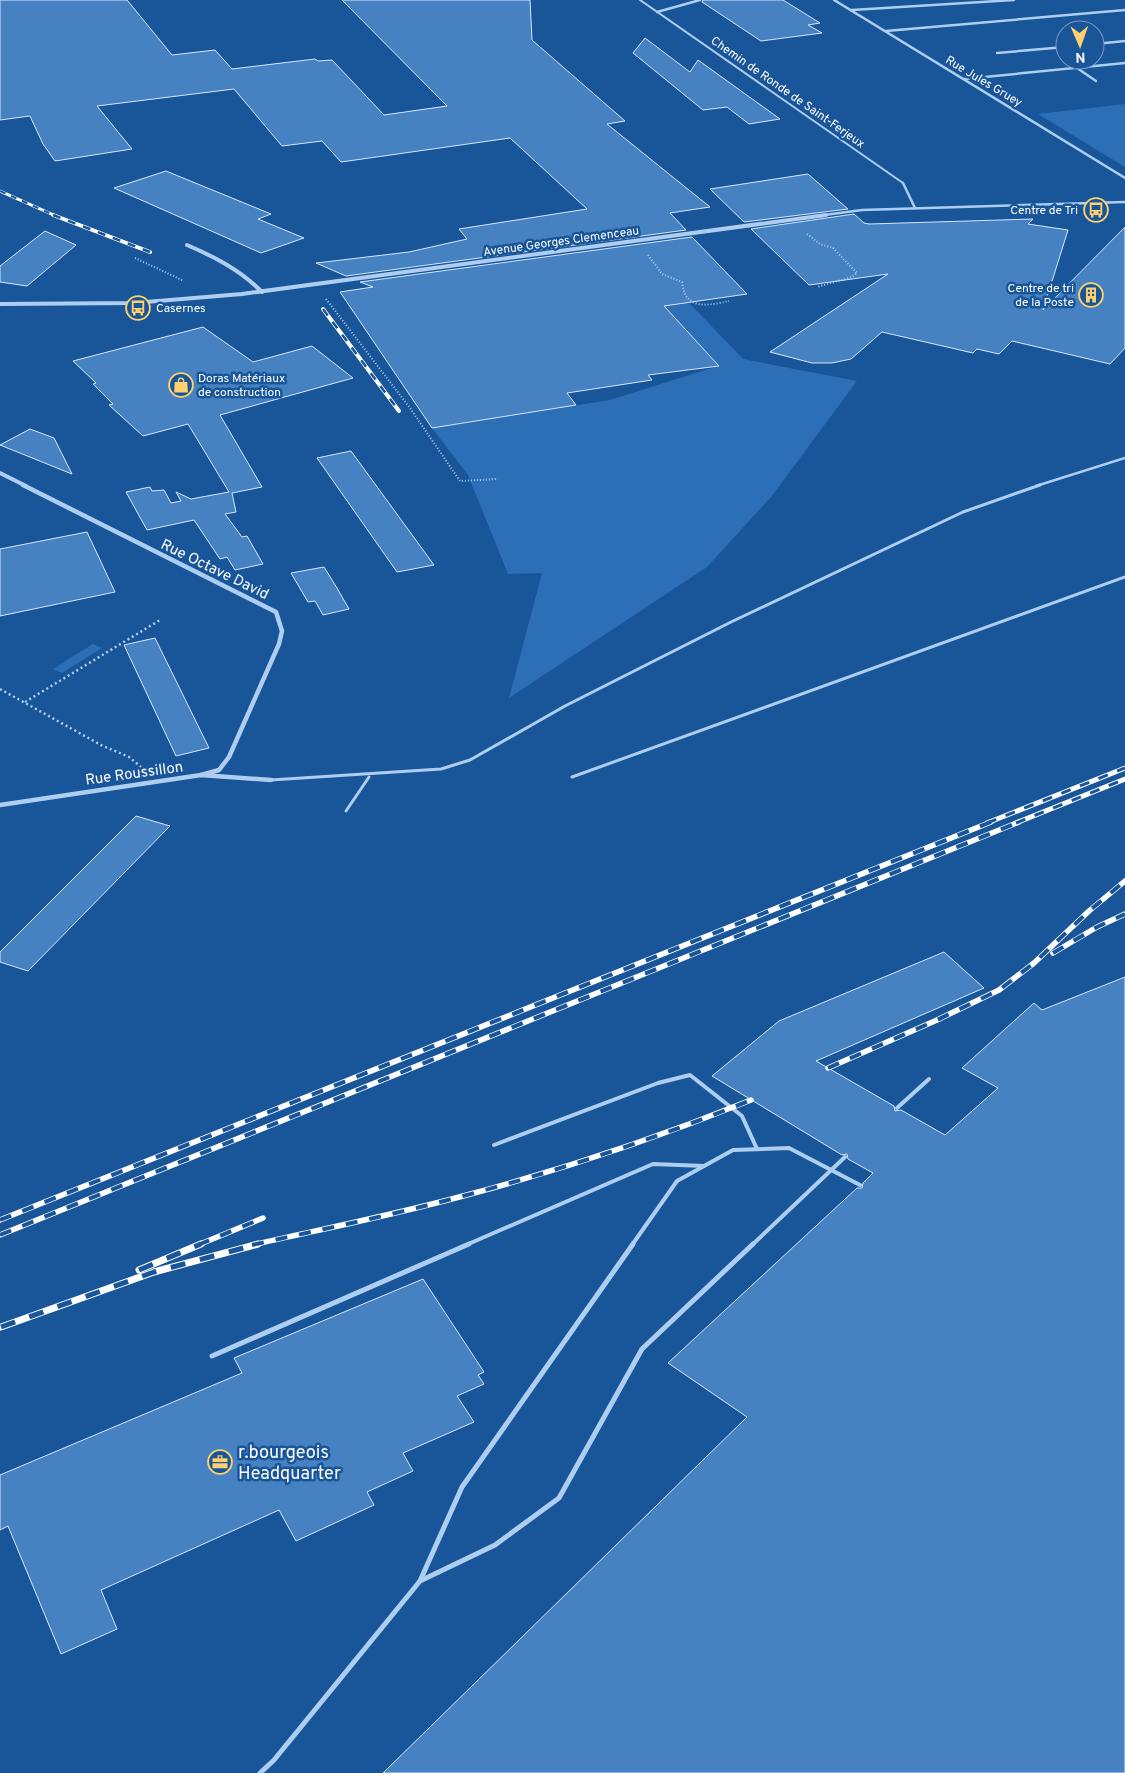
<svg xmlns="http://www.w3.org/2000/svg" width="1125" height="1773" font-family="Overpass,sans-serif">
  <rect width="100%" height="100%" fill="#195599"/>
  <g fill="#2c6fb6">
    <path d="M1125,104v63l-87,-53z"/>
    <path d="M614,251h20l63,60 46,48 114,22 -86,116 -64,70 -198,131 33,-125 -34,1 -40,-99 -36,-47 178,-28 108,-34z"/>
    <path d="M93,644l9,4 -40,25 -9,-4z"/>
  </g>
  <g fill="#4681c1" stroke="#d5e8fc">
    <path d="M0,0h127l45,55 43,-5 17,19 83,-10 3,2 14,-1 52,55 63,-9 -105,-106h188l2,40 93,81 -18,3 103,83 -40,6 16,17 -340,46 -30,-13 93,-11 58,-13 -8,-10 128,-20 -77,-71 -169,24 -19,-21 -40,5 -48,-57 -137,17 35,43 -77,12 -12,-17 -13,-28 -30,4z"/>
    <path d="M703,0h80l37,23 -12,2 14,8 -61,8 -59,-39z"/>
    <path d="M645,38l45,34 8,-12 82,59 -31,5 -22,-17 -24,3 -70,-57z"/>
    <path d="M166,171l105,43 -13,5 46,19 -43,15 -147,-65z"/>
    <path d="M808,174l40,35 -104,13 -34,-33z"/>
    <path d="M854,214l10,9 5,1 164,-5 -5,5 40,6 -25,80 82,-83v121l-15,16 -98,-23 -13,13 -22,-5 -4,4 -91,-21 -31,27 -19,4h-20l-42,-11 118,-78 -79,11 -58,-56z"/>
    <path d="M45,231l31,14 -49,41 -27,-4v-16z"/>
    <path d="M692,237l55,57 -83,12 55,60 -71,9 4,5 -85,13 9,12 -144,23 -92,-136 33,-5 -13,-5z"/>
    <path d="M203,327l50,35 59,-16 41,32 -133,37 42,72 -30,6 4,19 -11,2 17,23 5,-1 16,28 -28,6 -8,-13 -7,2 -26,-39 -47,10 -21,-38 24,-5 2,4 12,-1 7,13 10,-2 -5,-9 15,7 38,-7 -41,-68 -45,12 -34,-31 4,-1 -20,-20 3,-1 -23,-22z"/>
    <path d="M30,429l24,9 18,36 -72,-29z"/>
    <path d="M351,451l83,114 -37,7 -80,-114z"/>
    <path d="M87,532l28,60 -115,24v-67z"/>
    <path d="M324,567l13,21 12,21 -26,6 -8,-14 -7,1 -17,-29z"/>
    <path d="M155,638l54,110 -33,8 -52,-111z"/>
    <path d="M136,816l34,10 -142,145 -28,-9v-10z"/>
    <path d="M944,952l40,36 -168,73 78,45 1,5 6,-1 44,25 53,-47 -36,-20 72,-65 8,7 83,-33v796h-742l364,-356 -79,-54 189,-175h5l1,-5 10,-10 -25,-14 -1,-5 -5,1 -130,-79 67,-55z"/>
    <path d="M423,1279l61,93 -6,3 6,9 -27,12 17,26 -71,31 10,18 -46,21 7,13 -78,36 -17,-31 -178,80 16,39 -56,25 -53,-128 -8,4v-55l242,-102 -8,-15z"/>
  </g>
  <g fill="none" stroke-linecap="round" stroke-linejoin="round">
    <g stroke="#aecef1" stroke-width="2" stroke-dasharray="1 2" stroke-linecap="butt">
      <path d="M807,234l13,10 13,4 24,25 -5,4 -35,10"/>
      <path d="M648,255l14,19 20,8c1,4 1,8 3,12 8,16 30,10 44,7"/>
      <path d="M135,258l49,23"/>
      <path d="M326,299l84,109 50,73 38,-2"/>
    </g>
    <g stroke="#aecef1" stroke-width="2.5" stroke-dasharray="2 3" stroke-linecap="butt">
      <path d="M0,689l101,56 28,12 12,10"/>
      <path d="M25,702l135,-82"/>
    </g>
    <path stroke="#aecef1" stroke-width="2" d="M640,0l263,183"/>
    <path stroke="#aecef1" stroke-width="2.5" d="M1036,486l89,-28"/>
    <g stroke="#aecef1" stroke-width="3">
      <path d="M572,777l553,-200"/>
      <path d="M271,780l170,-11 29,-9 95,-54 166,-84 232,-110 77,-27"/>
      <path d="M346,811l23,-34"/>
    </g>
    <g stroke="#aecef1" stroke-width="4">
      <path d="M897,1108l32,-29"/>
      <path d="M494,1145l164,-62 32,-8 52,41 15,33"/>
      <path d="M466,1245l187,-81 51,2"/>
      <path d="M632,1245l45,-64 56,-31 56,-2 71,37"/>
      <path d="M752,1245l93,-88"/>
    </g>
    <g stroke="#aecef1" stroke-width="5">
      <path d="M212,1356l257,-112"/>
      <path d="M420,1581l42,-94 171,-243"/>
      <path d="M260,1773l14,-13 146,-179 75,-36 64,-47 83,-149 111,-105"/>
    </g>
    <g stroke="#aecef1" stroke-width="2.5">
      <path d="M834,0l291,178"/>
      <path d="M852,10l162,-10"/>
      <path d="M657,12l43,-12"/>
      <path d="M886,31l239,-21"/>
      <path d="M1095,44l30,-3"/>
      <path d="M997,53l68,-6"/>
      <path d="M1077,68l19,13"/>
      <path d="M964,79l161,-16"/>
      <path d="M903,183l12,25"/>
      <path d="M817,216l45,-6 263,-8"/>
    </g>
    <g stroke="#aecef1" stroke-width="4">
      <path d="M187,245c28,12 53,25 75,47"/>
      <path d="M0,304l134,-1 108,-9 584,-79"/>
      <path d="M0,473l26,13"/>
    </g>
    <g stroke="#aecef1" stroke-width="4.5">
      <path d="M23,485l253,127 6,19 -3,13 -50,113 -10,13 -18,5"/>
      <path d="M0,805l201,-30 70,5"/>
    </g>
    <g stroke="#fff" stroke-width="3">
      <path id="rail-far4" d="M0,191l56,25"/>
    </g>
    <g stroke="#fff" stroke-width="4">
      <g id="rail-far3">
        <path d="M53,215l97,37"/>
        <path d="M323,309l76,102"/>
      </g>
    </g>
    <g stroke="#fff" stroke-width="5">
      <g id="rail-far2">
        <path d="M987,823l138,-55"/>
        <path d="M1016,823l109,-44"/>
      </g>
    </g>
    <g stroke="#fff" stroke-width="5.5">
      <g id="rail-far1">
        <path d="M1053,953l44,-26 28,-13"/>
        <path d="M828,1068l109,-48 62,-30 35,-27 55,-52 36,-30"/>
        <path d="M0,1220l991,-398"/>
        <path d="M0,1235l1019,-413"/>
        <path d="M198,1245l65,-27"/>
        <path d="M252,1245c71,-16 141,-30 211,-49 98,-26 194,-58 288,-96"/>
      </g>
    </g>
    <g stroke="#fff" stroke-width="7">
      <g id="rail">
        <path d="M139,1270l62,-26"/>
        <path d="M1,1327l153,-55 104,-28"/>
      </g>
    </g>
    <use href="#rail-far4" stroke="#195599" stroke-width="2" stroke-dasharray="6" stroke-linecap="butt"/>
    <use href="#rail-far3" stroke="#195599" stroke-width="2.5" stroke-dasharray="8" stroke-linecap="butt"/>
    <use href="#rail-far2" stroke="#195599" stroke-width="3" stroke-dasharray="10" stroke-linecap="butt"/>
    <use href="#rail-far1" stroke="#195599" stroke-width="4" stroke-dasharray="12" stroke-linecap="butt"/>
    <use href="#rail" stroke="#195599" stroke-width="5" stroke-dasharray="15" stroke-linecap="butt"/>
  </g>
  <defs>
    <g id="bus-ring" transform="scale(1.25)"><circle r="9.5" fill="#195599" stroke="#ffd16e" stroke-width="1.5"/><path d="M-5-6H5V4H4V6H2V4H-2V6H-4V4H-5ZM-3.5-4V0h7V-4ZM-3.5 1.2v1.5H-2V1.2ZM2 1.2v1.5H3.5V1.2Z" fill="#ffd16e"/></g>
    <g id="building-ring" transform="scale(1.25)"><circle r="9.5" fill="#195599" stroke="#ffd16e" stroke-width="1.5"/><path d="M-4-6H4V6H1V3H-1V6H-4ZM-2.5-4.3h1.7v1.8h-1.7ZM.8-4.3h1.7v1.8H.8ZM-2.5-1h1.7V.8h-1.7ZM.8-1h1.7V.8H.8Z" fill="#ffd16e"/></g>
    <g id="shop-ring" transform="scale(1.25)"><circle r="9.5" fill="#195599" stroke="#ffd16e" stroke-width="1.5"/><path d="M-5-2.5h2.3a2.7 3.5 0 0 1 5.4 0H5L5.5 6h-11ZM-1.5-2.5h3a1.5 2.3 0 0 0-3 0Z" fill="#ffd16e"/></g>
    <g id="office-ring" transform="scale(1.25)"><circle r="9.5" fill="#195599" stroke="#ffd16e" stroke-width="1.5"/><path d="M-6-3h4V-5.5h4V-3h4V5H-6ZM-1-4.5V-3h2v-1.5ZM-6 0V1H6V0Z" fill="#ffd16e"/></g>
  </defs>
  <g fill-rule="evenodd">
    <use href="#bus-ring" x="1096" y="210"/>
    <use href="#building-ring" x="1091" y="295"/>
    <use href="#bus-ring" x="138" y="308"/>
    <use href="#shop-ring" x="181" y="385"/>
    <use href="#office-ring" x="220" y="1462"/>
  </g>
  <g text-anchor="middle" stroke-width="5" stroke-linejoin="round" paint-order="stroke">
    <g font-size="12" fill="#fff" stroke="#195599">
      <text transform="translate(984 81) rotate(31)" y="4">Rue Jules Gruey</text>
      <text transform="translate(788 92) rotate(35)" y="4">Chemin de Ronde de Saint-Ferjeux</text>
      <text transform="translate(561 241) rotate(-8)" y="4">Avenue Georges Clemenceau</text>
    </g>
    <g font-size="12" fill="#fff" stroke="#195599" text-anchor="end">
      <text x="1078" y="214">Centre de Tri</text>
      <text x="1074" y="292">Centre de tri<tspan x="1074" dy="14">de la Poste</tspan></text>
      <text x="156" y="312" text-anchor="start">Casernes</text>
      <text x="198" y="382" text-anchor="start">Doras Matériaux<tspan x="198" dy="14">de construction</tspan></text>
    </g>
    <g font-size="15" fill="#fff" stroke="#195599">
      <text transform="translate(215 569) rotate(26)" y="5">Rue Octave David</text>
      <text transform="translate(134 773) rotate(-8)" y="5">Rue Roussillon</text>
    </g>
    <g font-size="18" fill="#fff" stroke="#195599" text-anchor="start">
      <text x="238" y="1458">r.bourgeois<tspan x="238" dy="21">Headquarter</tspan></text>
    </g>
  </g>
  <g transform="translate(1080 45) rotate(178)"><circle r="24" fill="#195599" stroke="#7599c2"/>
  <path d="M0-4L9 19L0 12L-9 19Z" fill="#ffd16e"/>
  <text y="-8" font-size="14" font-weight="bold" text-anchor="middle" fill="#ffffff">N</text>
  </g>
</svg>
